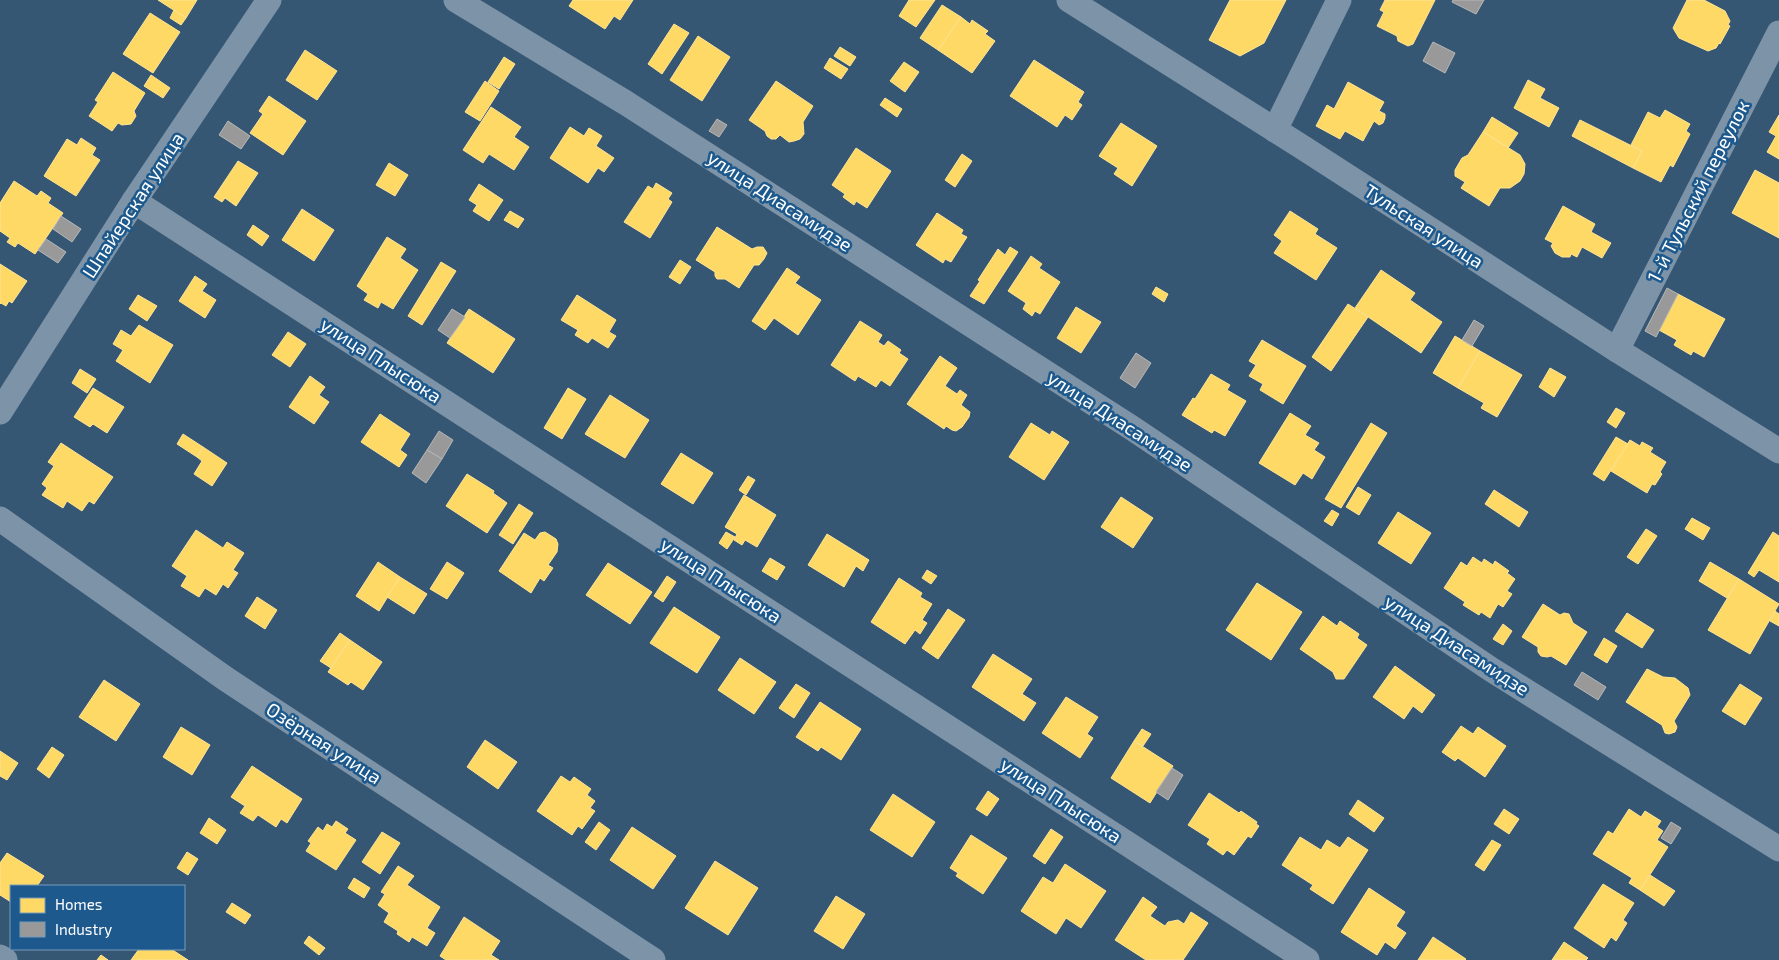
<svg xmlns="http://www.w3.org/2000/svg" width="1779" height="960" font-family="'Exo 2',sans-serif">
  <rect width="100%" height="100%" fill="#365773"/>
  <g fill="#ffd966" stroke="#ffe494">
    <path d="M158,0h39l-11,18z"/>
    <path d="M573,0h60l-13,20 -6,-4 -9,13 -36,-23z"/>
    <path d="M909,0h26l-19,27 -17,-11z"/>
    <path d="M1230,0h56l-22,43 -24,13 -31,-16z"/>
    <path d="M1385,0h50l-22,44 -5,2 -10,-5 -1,-5 -20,-10 7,-14 -4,-2z"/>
    <path d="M1687,0h17l21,11 5,10 -2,4 2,1 -10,18 -1,-1 -3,5 -8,3 -29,-13 -6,-10z"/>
    <path d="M942,5l19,12 -23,33 -18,-12z"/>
    <path d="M174,10l12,8 -5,7 -11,-7z"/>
    <path d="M150,13l30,19 -27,41 -30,-19z"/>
    <path d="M961,17l9,7 2,-4 16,11 -3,3 10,7 -23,32 -34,-23z"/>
    <path d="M674,24l15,9 -27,41 -14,-10z"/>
    <path d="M698,36l32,21 -28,44 -32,-21z"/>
    <path d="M840,47l16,10 -6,9 -16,-10z"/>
    <path d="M305,50l32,21 -20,29 -31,-20z"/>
    <path d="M504,57l11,7 -16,25 -11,-7z"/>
    <path d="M830,58l18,11 -7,10 -17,-11z"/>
    <path d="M1034,60l50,32 -6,10 4,3 -10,15 -7,-5 -8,12 -47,-31z"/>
    <path d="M904,62l15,10 -14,20 -15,-11z"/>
    <path d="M113,72l32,21 -11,18 2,5 -5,8 -9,1 -4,-2 -6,8 -23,-15 9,-14 -3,-2z"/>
    <path d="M151,75l19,13 -7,10 -19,-12z"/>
    <path d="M1528,80l17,9 -5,9 19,10 -10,19 -35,-19z"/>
    <path d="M485,81l14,10 -19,30 -15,-9z"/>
    <path d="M776,81l37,25 -10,16 1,12 -4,5 -6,2 -5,1 -9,-7 -4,4h-5l-4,-3 -2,-5 -16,-11z"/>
    <path d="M1348,82l36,20 -5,9 6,3v4l-2,5 -4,2 -5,-4 -11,20 -18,-10 -5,8 -24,-13 11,-21 7,4z"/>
    <path d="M269,96l37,25 -23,34 -33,-22 13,-19 -4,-3z"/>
    <path d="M885,98l17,11 -5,8 -17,-12z"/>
    <path d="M491,107l30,20 -7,10 15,10 -15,23 -25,-16 -6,9 -20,-13z"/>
    <path d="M1665,110l25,14 -4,7 4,3 -17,33 -3,-2 -9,17 -28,-14 9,-17 -11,-6 17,-33 12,6z"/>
    <path d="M1779,115v44l-12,-7 9,-16 -7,-4z"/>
    <path d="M1492,117l26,16 -10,15 -25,-16z"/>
    <path d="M1580,120l62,31 -9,17 -61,-32z"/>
    <path d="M1121,123l36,23 -25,40 -18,-12 4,-6 -19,-12z"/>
    <path d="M570,127l14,9 5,-8 13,8 -6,10 18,12 -10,14 -6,-4 -10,15 -38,-25z"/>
    <path d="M1483,132l37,23 5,9 -1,10 -4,7 -10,7h-10l-11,18 -28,-18 4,-6 -10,-6v-6l7,-12 6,-3z"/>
    <path d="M81,138l15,10 -4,7 8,5 -24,36 -32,-20 23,-37 10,6z"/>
    <path d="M856,148l35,23 -24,37 -11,-7 -2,4 -11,-8 2,-3 -13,-9z"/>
    <path d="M962,154l10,7 -17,26 -10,-7z"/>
    <path d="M238,161l20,12 -22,33 -11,-8 -3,4 -8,-5z"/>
    <path d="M389,163l19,12 -13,21 -19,-11z"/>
    <path d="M1755,170l24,13v55l-47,-25z"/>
    <path d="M14,181l23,15 4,-5 10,7 -3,5 15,10 -28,41 -17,-11 -3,4 -8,-5 3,-4 -10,-7v-28z"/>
    <path d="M656,183l16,10 -4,6 4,3 -22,36 -26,-16 24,-36 5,3z"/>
    <path d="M479,184l24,16 -14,21 -16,-10 4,-6 -8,-5z"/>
    <path d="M1563,206l32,18 -4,8 20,11 -9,15 -20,-11 -5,10 -6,-3 -1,3h-8l-7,-4 -4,-7 2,-3 -8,-4z"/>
    <path d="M302,209l32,21 -20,31 -32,-21z"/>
    <path d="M510,211l14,8 -6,9 -14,-8z"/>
    <path d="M1290,211l28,18 -3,5 22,14 -21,32 -42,-27 8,-12 -8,-6z"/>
    <path d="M937,213l26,17 -2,4 6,3 -16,25 -6,-3 -2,4 -27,-18z"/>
    <path d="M253,225l16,11 -7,10 -15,-11z"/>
    <path d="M717,227l35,22 5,-2h6l4,6 -3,6 -5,6h-5l-15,23 -14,-9h-8l-2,-3v-4l-19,-12z"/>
    <path d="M387,237l19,12 -6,9 18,12 -25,39 -12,-7 -3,6 -14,-8 4,-6 -11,-8z"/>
    <path d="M1010,247l8,5 -34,52 -14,-8 10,-15 -2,-1 20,-31 7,6z"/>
    <path d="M1031,256l11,8 -3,4 21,14 -20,32 -5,-3 -3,5 -9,-7 3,-6 -18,-12z"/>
    <path d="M680,260l11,7 -11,17 -11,-7z"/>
    <path d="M441,262l15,9 -34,54 -14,-9z"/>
    <path d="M0,264l27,17 -15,22 -3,-2 -3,5 -5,-3 -1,1z"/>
    <path d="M787,268l13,9 -5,6 26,17 -23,35 -24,-17 -9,12 -13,-9z"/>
    <path d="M1381,270l34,23 -5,7 32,22 -21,31 -66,-45z"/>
    <path d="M195,276l12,8 -5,7 14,9 -11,18 -26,-17z"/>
    <path d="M1156,287l12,7 -4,8 -12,-8z"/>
    <path d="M1678,294l47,25 -21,38 -11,-6 -2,4 -17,-10 3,-5 -18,-10z"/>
    <path d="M138,295l19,11 -10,15 -18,-12z"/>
    <path d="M577,295l39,25 -7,12 7,4 -8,12 -16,-10 -4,5 -13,-8 3,-5 -17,-10z"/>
    <path d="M1348,304l20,13 -37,54 -19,-14z"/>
    <path d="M1076,307l25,15 -20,31 -24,-15z"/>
    <path d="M469,309l46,30 -22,34 -46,-30z"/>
    <path d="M860,321l22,14 -4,7 6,4 4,-5 13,9 -2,3 9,6 -18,27 -9,-6 -5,7 -18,-11 -3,5 -24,-16z"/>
    <path d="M139,325l34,20 -23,38 -34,-22 7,-11 -10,-6 8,-14 10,6z"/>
    <path d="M288,332l18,12 -16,23 -18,-12z"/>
    <path d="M1455,336l25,15 -22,37 -25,-15z"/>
    <path d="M1262,340l44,26 -23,38 -23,-14 3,-6 -14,-8 7,-11 -7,-4z"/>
    <path d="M1480,351l42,24 -25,42 -16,-9 3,-5 -26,-15z"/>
    <path d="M940,356l17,12 -12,18 12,8 3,-4 7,5 -6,10 9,7 -1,5 -7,10 -6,4 -4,-1 -6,-4 -2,3 -37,-25z"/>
    <path d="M1550,368l16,9 -12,20 -15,-10z"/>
    <path d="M80,369l16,10 -9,14 -15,-10z"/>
    <path d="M1211,374l19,11 -3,5 19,11 -21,35 -11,-6 -2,3 -30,-18 11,-17 2,1z"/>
    <path d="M310,376l15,11 -6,8 10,7 -15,22 -25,-17z"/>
    <path d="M93,388l31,19 -17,26 -14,-9 -3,3 -16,-10z"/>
    <path d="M568,388l18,11 -24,40 -18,-11z"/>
    <path d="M610,395l39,25 -24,38 -40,-24z"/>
    <path d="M1616,408l9,5 -9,15 -9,-6z"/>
    <path d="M1290,413l21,13 -6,9 14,8 -5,7 11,7 -13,22 -9,-6 -8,12 -36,-22z"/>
    <path d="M380,414l30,20 -10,16 7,5 -8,12 -38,-25z"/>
    <path d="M1031,423l19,12 2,-4 17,11 -25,38 -35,-23z"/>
    <path d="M1371,423l16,10 -46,75 -16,-9z"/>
    <path d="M183,434l20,13 -6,10 -20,-13z"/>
    <path d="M1616,437l12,7 -24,37 -11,-7z"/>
    <path d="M1630,440l10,6 2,-4 11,6 -3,4 16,10 -6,10 2,2 -7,11 -3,-1 -5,9 -36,-22z"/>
    <path d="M61,443l52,34 -19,27 -5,-3 -7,10 -15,-10 -4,7 -21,-13 5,-7 -5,-4 12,-18 -6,-4z"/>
    <path d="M203,447l24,16 -15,23 -18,-12 8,-13 -5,-4z"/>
    <path d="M681,453l32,20 -20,31 -32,-20z"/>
    <path d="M467,474l27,17 -1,2 14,10 -20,30 -41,-27z"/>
    <path d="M748,476l7,4 -9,15 -7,-5z"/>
    <path d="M1358,487l13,8 -12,20 -13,-8z"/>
    <path d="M1494,490l34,22 -9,15 -34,-23z"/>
    <path d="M744,495l32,20 -19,32 -12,-7 -3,5 -8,-5 3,-6 -12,-7z"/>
    <path d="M1121,497l32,21 -20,30 -32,-21z"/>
    <path d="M519,504l14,9 -20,31 -14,-9z"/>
    <path d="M1332,510l7,4 -7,12 -8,-5z"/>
    <path d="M1398,512l33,21 -20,31 -33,-21z"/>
    <path d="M1692,518l18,10 -7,12 -18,-11z"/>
    <path d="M1646,529l11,7 -19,28 -11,-7z"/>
    <path d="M196,530l27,18 4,-6 17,11 -11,17 5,3 -10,15 -5,-4 -7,11 -11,-7 -6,9 -18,-11 6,-10 -15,-10z"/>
    <path d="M545,532l11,7 2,5 -1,8 -9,13 5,3 -9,13 -4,-3 -9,15 -32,-22 25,-38 11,7 5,-7z"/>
    <path d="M726,532l9,5 -8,12 -8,-6z"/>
    <path d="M1773,532l6,4v46l-20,-12 -5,7 -6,-4z"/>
    <path d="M827,534l42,26 -6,11 -7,-5 -12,21 -36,-22z"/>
    <path d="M1473,557l9,6 2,-4 9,6 2,-4 14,10 -2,2 8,6 -8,12 5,3 -9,13 -5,-3 -8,14 -9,-6 -2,3 -16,-10 2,-3 -21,-14 17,-26 6,4z"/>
    <path d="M770,558l15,9 -8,13 -15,-9z"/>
    <path d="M378,562l22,15 -21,34 -23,-15z"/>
    <path d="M447,562l17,11 -17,26 -17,-10z"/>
    <path d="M1710,562l29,17 -12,19 -28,-17z"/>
    <path d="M608,563l44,29 -22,32 -44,-29z"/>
    <path d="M927,570l10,6 -6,8 -9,-6z"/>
    <path d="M667,576l9,6 -13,20 -9,-6z"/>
    <path d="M400,577l27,17 -13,20 -27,-17z"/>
    <path d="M899,578l23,15 -2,4 12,7 -10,16 5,3 -7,11 -5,-4 -10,14 -34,-22z"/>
    <path d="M1739,579l40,25 -29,50 -42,-24z"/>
    <path d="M1257,583l45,29 -31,48 -45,-30z"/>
    <path d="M257,597l20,13 -12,19 -20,-13z"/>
    <path d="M1543,604l17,11 4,-2 5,1 4,9 14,9 -21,33 -15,-9 -4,1 -6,-1 -3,-4v-5l-16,-10z"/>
    <path d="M674,607l46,30 -23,36 -47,-30z"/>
    <path d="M948,609l17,11 -27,39 -16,-11z"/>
    <path d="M1775,611l4,3v12l-9,-5z"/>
    <path d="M1627,613l27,17 -12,18 -27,-17z"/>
    <path d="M1323,616l14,10 3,-5 19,13 -2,4 10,7 -23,34h-8l-3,-7 -33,-23z"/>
    <path d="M1503,624l9,7 -9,14 -10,-6z"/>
    <path d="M340,633l10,7 -19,28 -11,-7z"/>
    <path d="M1604,638l13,8 -10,17 -13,-8z"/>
    <path d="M350,640l32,22 -19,28 -12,-8 -3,3 -20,-13z"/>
    <path d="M993,654l39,25 -10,15 14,9 -12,18 -52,-34z"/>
    <path d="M740,658l36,24 -22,32 -36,-24z"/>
    <path d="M1395,666l40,29 -13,18 -9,-7 -9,13 -31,-22z"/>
    <path d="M1647,669l16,8 12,1 13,10 2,7 -16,26 3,6 -2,5 -6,2 -4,-1 -3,-8 -36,-23z"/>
    <path d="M104,680l36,24 -24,37 -37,-24z"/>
    <path d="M796,684l14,9 -16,25 -15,-10z"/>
    <path d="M1740,684l22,14 -17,27 -23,-14z"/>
    <path d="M1066,697l32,20 -11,17 6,4 -13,20 -38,-25z"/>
    <path d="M820,702l41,27 -20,31 -20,-13 -3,4 -22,-14z"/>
    <path d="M1461,726l12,8 5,-7 28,19 -21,31 -27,-19 -3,3 -13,-9z"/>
    <path d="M181,727l29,18 -18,30 -29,-18z"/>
    <path d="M1142,729l9,5 -8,12 -9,-5z"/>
    <path d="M485,740l32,22 -19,27 -31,-22z"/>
    <path d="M1134,741l39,25 -23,37 -39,-25z"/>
    <path d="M52,747l12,8 -15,23 -12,-9z"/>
    <path d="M0,751l18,12 -11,17 -7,-4z"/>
    <path d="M252,766l50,33 -15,24 -6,-4 -5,8 -18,-12 -5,6 -13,-8 5,-7 -14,-9z"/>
    <path d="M561,776l9,6 4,-5 17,12 -4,6 8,6 -5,7 5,3 -13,18 -4,-3 -6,9 -35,-24z"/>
    <path d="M988,791l11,8 -12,17 -11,-7z"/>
    <path d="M1209,793l30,20 2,-2 16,11 -1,2 3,2 -8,12 -3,-2 -14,19 -7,-5 -4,5 -16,-11 3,-5 -22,-14z"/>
    <path d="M893,794l42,28 -23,35 -42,-27z"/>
    <path d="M1358,800l26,18 -10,14 -25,-18z"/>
    <path d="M1504,809l15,10 -10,15 -15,-10z"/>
    <path d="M1629,809l12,8 4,-6 16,10 -4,6 6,4 -6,9 11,7 -28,43 -11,-7 3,-5 -39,-24 15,-23 5,3z"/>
    <path d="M209,818l17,12 -9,14 -17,-11z"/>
    <path d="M336,821l12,8 -3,4 11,7 -20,30 -30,-19 5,-8 -3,-2 10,-14 5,4 4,-7 5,3z"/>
    <path d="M599,822l11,8 -14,20 -11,-8z"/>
    <path d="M632,827l44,29 -23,33 -43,-29z"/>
    <path d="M1051,829l12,8 -18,27 -12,-8z"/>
    <path d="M382,832l18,11 -20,31 -18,-12z"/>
    <path d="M971,835l36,23 -24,36 -27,-18 2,-3 -8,-5z"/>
    <path d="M1300,837l21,13 6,-10 13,8 8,-11 20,13 -35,54 -23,-15 3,-4 -31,-20z"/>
    <path d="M1492,840l9,5 -17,26 -9,-6z"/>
    <path d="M187,852l11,7 -10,16 -11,-7z"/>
    <path d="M7,853l37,23 -7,10h-26v16l-11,-7v-32z"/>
    <path d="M715,861l43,27 -30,47 -43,-27z"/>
    <path d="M1065,864l41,27 -25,37 -15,-10 -10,16 -35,-23 22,-34 10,6z"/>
    <path d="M398,866l16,10 -7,9 33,22 -13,21 8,5 -8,13 -15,-9 -3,5 -12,-8 1,-3 -14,-9 5,-9 -11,-8 7,-11 -4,-2z"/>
    <path d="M1650,875l25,16 -11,15 -24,-16z"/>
    <path d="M354,878l16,10 -6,10 -16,-10z"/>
    <path d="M1603,884l31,19 -11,17 4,3 -11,18 -5,-4 -7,11 -30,-20z"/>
    <path d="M1369,888l36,24 -9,14 10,7 -11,16 -10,-7 -8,13 -36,-23z"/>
    <path d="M836,896l29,18 -22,35 -29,-18z"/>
    <path d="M1143,897l14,10 -7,9 15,10 3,-4 10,-2 6,4 7,-12 17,11 -25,37h-37l-31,-20z"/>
    <path d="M232,903l19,12 -6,9 -19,-12z"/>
    <path d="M464,917l36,24 -9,14 8,5h-53l-6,-4z"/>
    <path d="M309,936l16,12 -6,7 -15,-12z"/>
    <path d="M1433,937l33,22 -1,1h-47z"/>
    <path d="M1564,942l24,16 -2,2h-34z"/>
    <path d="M139,949h32l17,11h-57z"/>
    <path d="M101,955l7,5h-11z"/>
  </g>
  <g fill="#999" stroke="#b8b8b8">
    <path d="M1453,0h31l-8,14 -24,-12z"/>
    <path d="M1433,42l22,11 -10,20 -22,-12z"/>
    <path d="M717,119l10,6 -8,12 -10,-6z"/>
    <path d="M228,121l22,15 -9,13 -22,-14z"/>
    <path d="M61,216l20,13 -9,13 -19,-13z"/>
    <path d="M46,239l20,13 -8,11 -20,-13z"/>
    <path d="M1667,288l11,6 -22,43 -11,-6z"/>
    <path d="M452,309l13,8 -15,21 -12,-8z"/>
    <path d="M1474,320l10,6 -12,20 -10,-6z"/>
    <path d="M1136,353l15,10 -16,25 -15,-10z"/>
    <path d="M439,431l14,9 -11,19 -15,-9z"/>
    <path d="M427,450l15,9 -16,24 -14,-10z"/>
    <path d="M1582,672l24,15 -8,13 -24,-15z"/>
    <path d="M1172,768l11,7 -15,25 -12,-8z"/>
    <path d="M1671,822l10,6 -10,16 -10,-6z"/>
  </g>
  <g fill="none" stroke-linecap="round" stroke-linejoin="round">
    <g stroke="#7d93a7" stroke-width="25">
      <path d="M456,0l170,103 506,325 360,242 287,179"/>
      <path d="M1069,0l233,147 315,203 162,101"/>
      <path d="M1275,130l64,-130"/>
      <path d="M134,201l1173,759"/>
      <path d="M1617,350l162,-317"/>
      <path d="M0,412l134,-211 135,-201"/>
      <path d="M0,519l226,160 427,281"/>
      <path d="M0,957l5,3"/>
    </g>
  </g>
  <g text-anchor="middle" stroke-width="5" stroke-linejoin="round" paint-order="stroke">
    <g font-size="19" fill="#fff" stroke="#1d598c">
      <text transform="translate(1698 191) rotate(-63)" y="7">1-й Тульский переулок</text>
      <text transform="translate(780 201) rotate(33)" y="7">улица Диасамидзе</text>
      <text transform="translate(133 205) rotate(-57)" y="7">Шпайерская улица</text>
      <text transform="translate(1424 226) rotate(33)" y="7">Тульская улица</text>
      <text transform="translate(381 360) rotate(33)" y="7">улица Плысюка</text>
      <text transform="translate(1120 421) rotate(33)" y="7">улица Диасамидзе</text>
      <text transform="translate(721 580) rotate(33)" y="7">улица Плысюка</text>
      <text transform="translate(1457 645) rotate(33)" y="7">улица Диасамидзе</text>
      <text transform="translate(324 743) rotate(33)" y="7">Озёрная улица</text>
      <text transform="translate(1061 800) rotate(33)" y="7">улица Плысюка</text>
    </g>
  </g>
  <rect x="10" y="885" width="175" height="65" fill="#1d598c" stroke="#779bba"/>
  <rect x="20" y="898" width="25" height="15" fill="#ffd966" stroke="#779bba"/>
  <text x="55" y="910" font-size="15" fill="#ffffff">Homes</text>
  <rect x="20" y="922" width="25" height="15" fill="#999999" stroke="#779bba"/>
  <text x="55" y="935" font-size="15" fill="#ffffff">Industry</text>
</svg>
